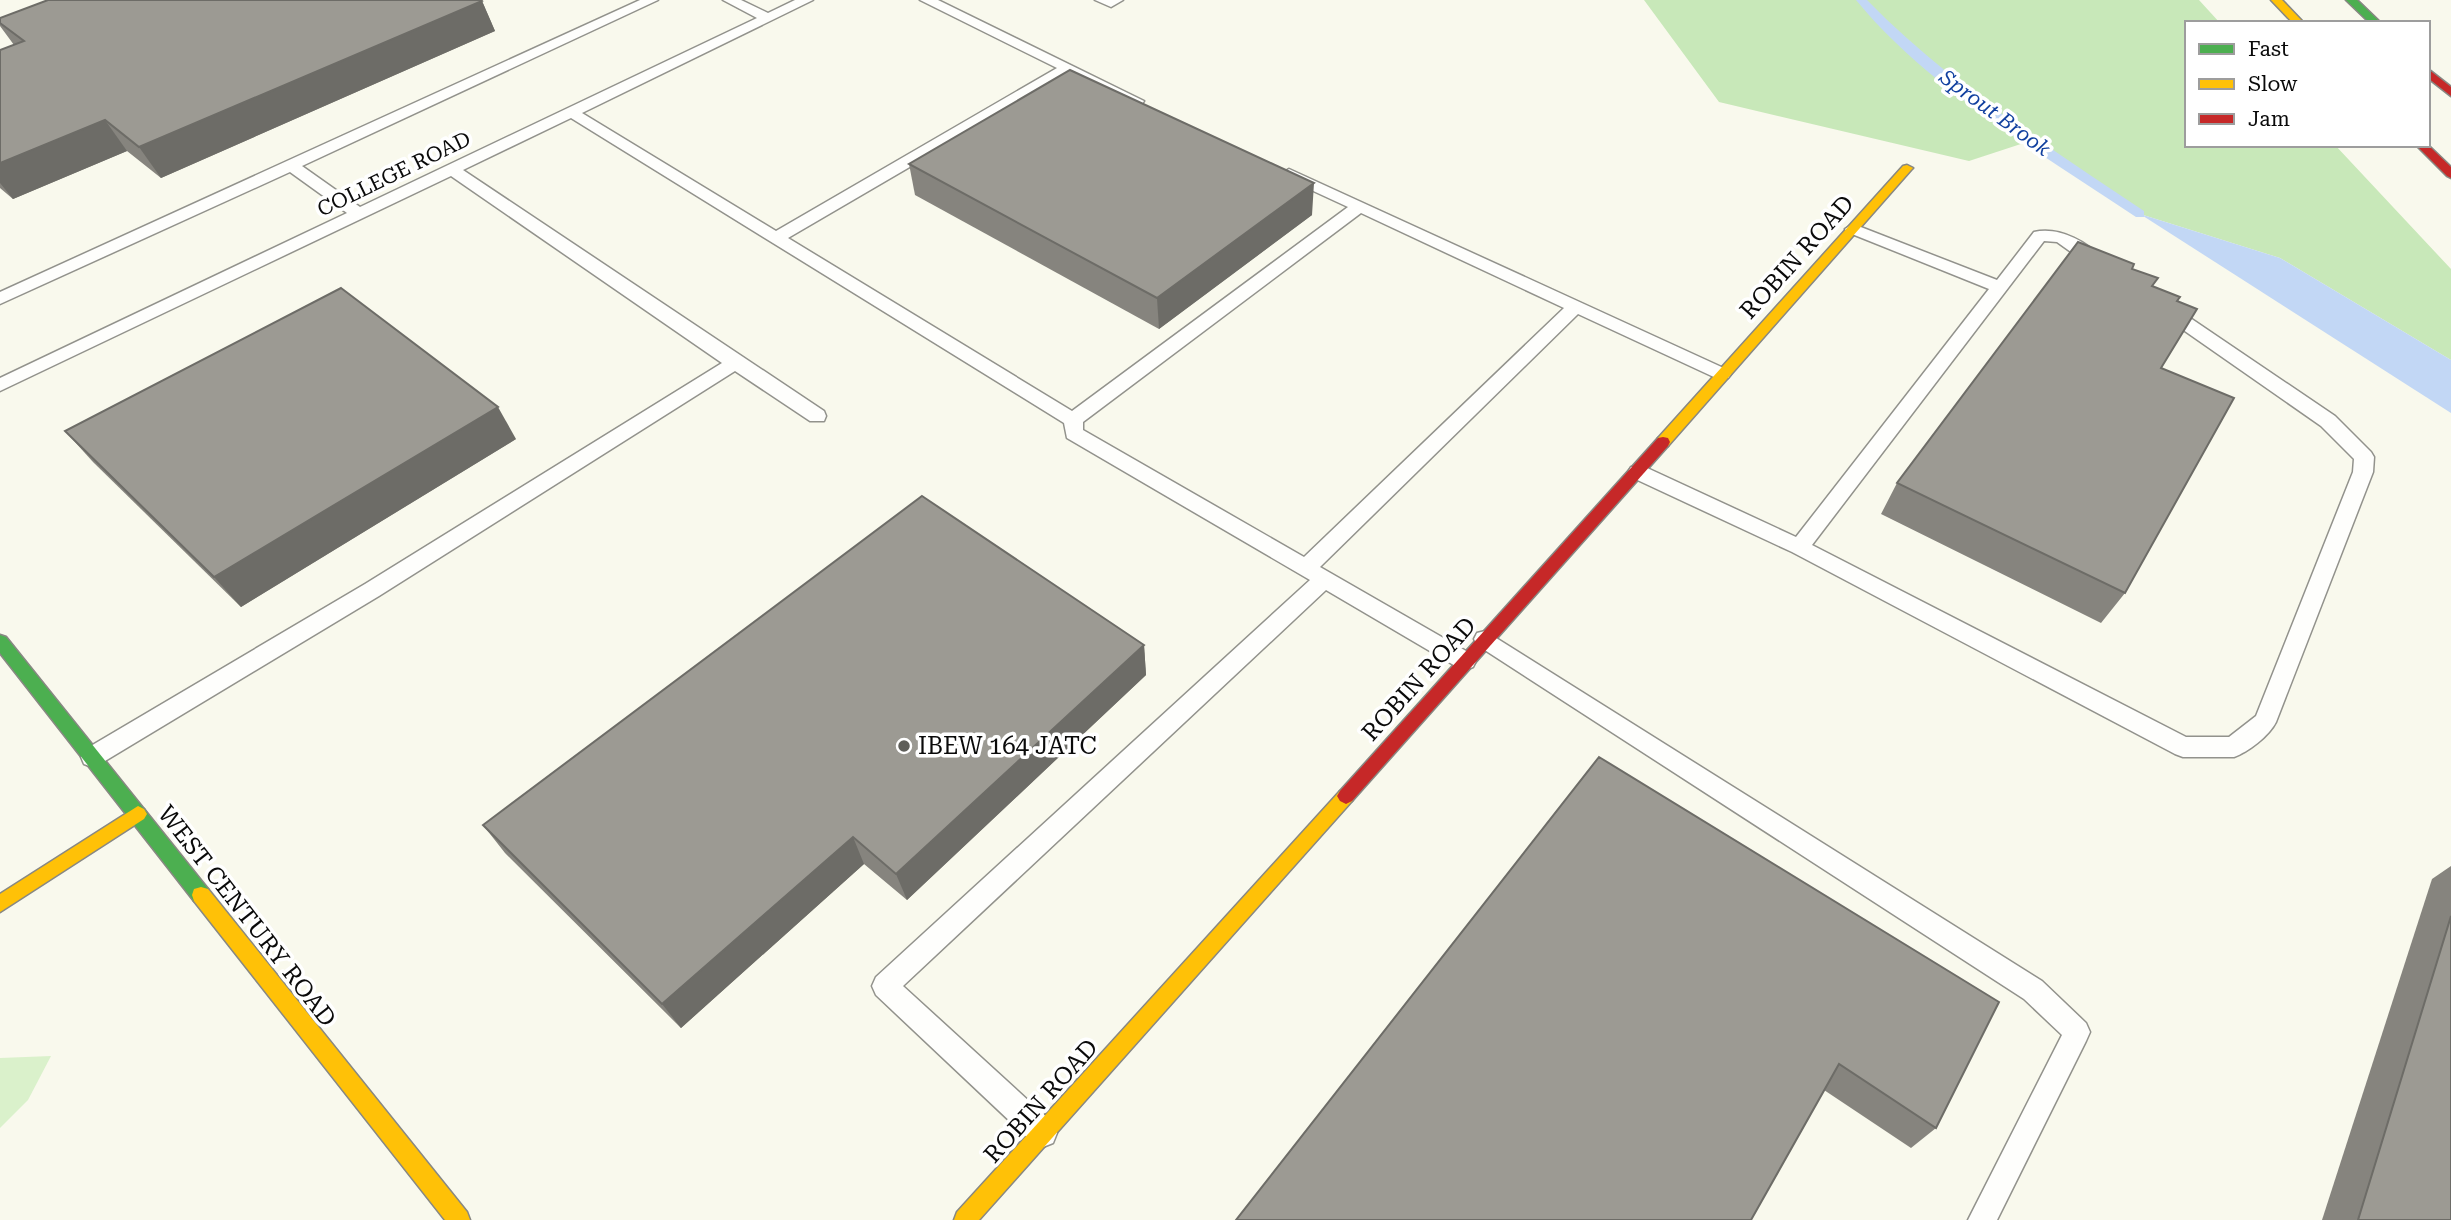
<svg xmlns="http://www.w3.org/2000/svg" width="2451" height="1220" font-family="'Roboto Serif',serif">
  <rect width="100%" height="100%" fill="#f9f9ed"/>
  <path fill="#daf1cb" d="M51,1056l-23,44 -28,28v-70z"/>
  <path fill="#c8e8b9" d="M1644,0h555l21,23h-33v122h148l116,124v91l-171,-102 -140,-44 -113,-72 -58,19 -250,-59z"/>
  <path fill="#c2d7f5" d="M2140,214l140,44 171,102v53z"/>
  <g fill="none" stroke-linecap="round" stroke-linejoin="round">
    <path fill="#c2d7f5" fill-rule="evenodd" d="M1856,0h11c82,84 180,146 277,211v6h-8c-95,-64 -207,-128 -280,-217z"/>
    <g stroke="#92928c" stroke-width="3">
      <g id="lane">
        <path d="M640,0h18l-356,166 58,41 397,-189 -34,-18h18l27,13 27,-13h18l-231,113 194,118 281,-163 -137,-68h18l206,101 -2,3h-10l-63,-30 -281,164 284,173 276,-204 -65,-30 -2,-3 8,-5 439,201 3,4 -3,4h-12l-138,-64 -258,253 153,88 3,6 -3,6 -8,3 -8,-3 -131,-77 -423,396 150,137 4,10 -4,10 -10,4 -10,-4 -157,-148 -4,-9 4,-9 434,-397 -243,-142 -3,-15 -493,-305 -108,52 361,241 2,5 -2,5h-14l-75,-50 -356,225 -279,168 -8,3 -8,-3 -3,-7 3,-7 281,-166 357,-221 -271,-187 -451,215v-13l347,-165 -57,-41 -290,132v-12zM1361,213l203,95 -260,249 -221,-127v-8z"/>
        <path d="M1095,0h28l-12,7z"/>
        <path d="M1853,224l144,56 37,-48c26,-6 56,11 72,31l-8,5 -6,-1 -35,-25 -13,-1 -232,304 374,192h43l27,-21 97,-244 1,-13 -33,-33 -162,-113 -3,-4 3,-4h12l164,111 36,36 3,5 -1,15 -97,250c-7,14 -28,30 -42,35h-51l-8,-3 -383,-202 -161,-75 -3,-5 3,-5h14l151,70 193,-248 -142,-57 -2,-3z"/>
        <path d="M1485,631l557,350 44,42 4,9 -4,9 -89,179h-29l94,-185 -38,-36 -547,-354 -3,-6 3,-6z"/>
      </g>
    </g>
    <g stroke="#888883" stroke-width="3">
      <g id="fast">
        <path d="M2346,0h11l24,23h-11z"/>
        <path d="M0,635l6,2 202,252 2,6 -2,6 -7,2 -7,-2 -194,-248z"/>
      </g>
    </g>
    <g stroke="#888883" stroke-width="3">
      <g id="slow">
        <path d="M2271,0h11l22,23h-11z"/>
        <path d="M1907,165l6,3 -2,2 -243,276h-10l-2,-4 2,-4 245,-272z"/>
        <path d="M1346,788l6,3 3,5 -3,5 -373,419h-25l3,-8 383,-421z"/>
        <path d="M138,806l6,3 3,5 -3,5 -144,93v-18z"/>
        <path d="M201,887l7,2 259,323 3,8h-25l-251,-319 -2,-6 2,-6z"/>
      </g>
    </g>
    <g stroke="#888883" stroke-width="3">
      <g id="jam">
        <path d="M2428,69l23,18v9l-23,-18z"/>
        <path d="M2416,145h12l23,22v11l-4,-2z"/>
        <path d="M1663,437l5,1 2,4 -2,4 -316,355 -6,3 -6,-3 -3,-5 3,-5 318,-353z"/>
      </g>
    </g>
    <use href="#lane" fill="#fefefc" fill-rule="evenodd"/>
    <use href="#fast" fill="#4caf50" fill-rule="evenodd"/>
    <use href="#slow" fill="#ffc107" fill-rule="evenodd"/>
    <use href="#jam" fill="#c62828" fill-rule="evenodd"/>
  </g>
  <g fill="#86847e">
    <path d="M482,1l13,30 -334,147 -34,-27 -114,48 -13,-11v-138l14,-5 -14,-19v-8z"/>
    <path d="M909,164l403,51 -153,114 -244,-134z"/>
    <path d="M2132,269l20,17 25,15 -16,67 -36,225 -24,30 -220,-109 16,-31z"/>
    <path d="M65,431l451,8 -275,168 -148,-145z"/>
    <path d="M1144,645l2,30 -239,225 -43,-36 -183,164 -176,-175 -22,-28z"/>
    <path d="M1599,757l337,371 -25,20 -87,-58z"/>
    <path d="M2451,866v354h-129l110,-341z"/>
  </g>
  <g fill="#6d6c67">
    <path d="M482,1l13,30 -334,147 -22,-31z"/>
    <path d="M105,120l22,31 -114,48 -13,-16v-20z"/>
    <path d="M1314,183l-2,32 -153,114 -2,-31z"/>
    <path d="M498,407l18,32 -275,168 -27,-30z"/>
    <path d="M1144,645l2,30 -239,225 -11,-26z"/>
    <path d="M853,837l11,27 -183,164 -19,-24z"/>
  </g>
  <g fill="#9c9a93" stroke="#6d6c67" stroke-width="2">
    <path d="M48,0h433l1,1 -343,146 -34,-27 -105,43v-113l24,-9 -24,-18v-5z"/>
    <path d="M1070,70l244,113 -157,115 -248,-134z"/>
    <path d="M2078,242l56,22 -2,5 26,9 -6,8 28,11 -3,4 20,8 -36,59 73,30 -109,195 -228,-110z"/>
    <path d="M341,288l157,119 -284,170 -149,-146z"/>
    <path d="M922,496l222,149 -248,229 -43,-37 -191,167 -179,-179z"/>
    <path d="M1599,757l400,245 -63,126 -97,-64 -88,156h-515z"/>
    <path d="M2451,916v304h-93z"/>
  </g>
  <circle fill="#5e5e59" stroke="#fff" stroke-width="2.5" cx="904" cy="746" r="7"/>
  <g text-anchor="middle" stroke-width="7" stroke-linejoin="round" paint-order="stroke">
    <g font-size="21" font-style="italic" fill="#11409f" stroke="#fff">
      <text transform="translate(1995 113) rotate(36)" y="7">Sprout Brook</text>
    </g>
    <g font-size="21" fill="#0a0a0a" stroke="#fff">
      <text transform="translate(394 174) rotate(-26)" y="7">COLLEGE ROAD</text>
    </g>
    <g font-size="24" fill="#0a0a0a" stroke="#fff">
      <text transform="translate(1797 257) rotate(-48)" y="8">ROBIN ROAD</text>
      <text transform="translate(1419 679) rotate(-48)" y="8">ROBIN ROAD</text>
      <text transform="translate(247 916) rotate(52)" y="8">WEST CENTURY ROAD</text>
      <text transform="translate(1041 1101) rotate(-48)" y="8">ROBIN ROAD</text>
    </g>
    <g font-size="24" fill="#0a0a0a" stroke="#fff" text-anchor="start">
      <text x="918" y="754">IBEW 164 JATC</text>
    </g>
  </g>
  <rect x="2185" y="21" width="245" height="126" fill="#ffffff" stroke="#9d9d9d" stroke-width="2"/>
  <rect x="2199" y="44" width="35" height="10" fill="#4caf50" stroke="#9d9d9d" stroke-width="2"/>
  <text x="2248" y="56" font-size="21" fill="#0a0a0a">Fast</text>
  <rect x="2199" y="79" width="35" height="10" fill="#ffc107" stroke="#9d9d9d" stroke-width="2"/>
  <text x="2248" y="91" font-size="21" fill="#0a0a0a">Slow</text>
  <rect x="2199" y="114" width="35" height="10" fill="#c62828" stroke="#9d9d9d" stroke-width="2"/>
  <text x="2248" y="126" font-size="21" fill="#0a0a0a">Jam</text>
</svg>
